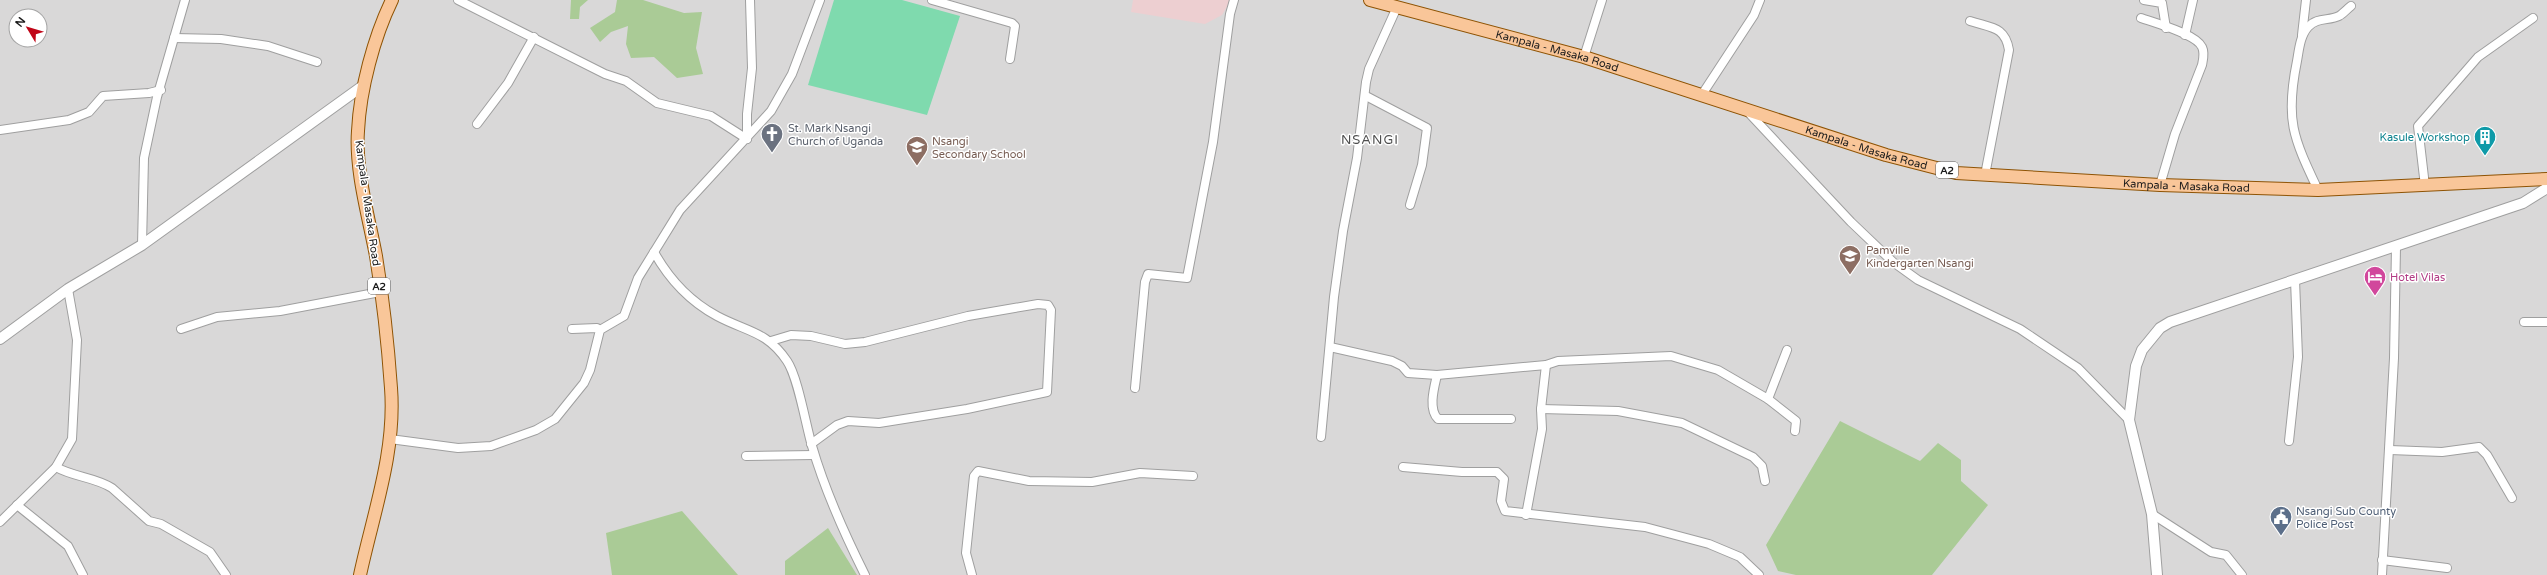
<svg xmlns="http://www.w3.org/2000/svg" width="2547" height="575" font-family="'Varela Round',sans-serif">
  <rect width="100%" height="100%" fill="#ece7e0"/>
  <path fill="#d9d8d8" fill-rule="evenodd" d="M0,0h2547v575h-2547zM16,16h24v24h-24z"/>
  <path fill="#edcfd1" d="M1133,0h98l-9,15 -17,9 -74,-12z"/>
  <g fill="#aacb96">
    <path d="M571,0h17l-8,7 -1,12h-9z"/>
    <path d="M617,0h26l41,13 18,-1 -6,36 7,26 -26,4 -23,-21 -23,1 -5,-14 2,-18 -17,6 -11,10 -10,-14 25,-16z"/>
    <path d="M1840,421l80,40 18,-18 23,17v21l27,24 -56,70h-136l-18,-4 -12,-26z"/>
    <path d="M682,511l56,64h-126l-6,-42z"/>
    <path d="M828,528l29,47h-72v-14z"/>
  </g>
  <path fill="#7fdaae" d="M834,0h68l58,16 -33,99 -119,-30z"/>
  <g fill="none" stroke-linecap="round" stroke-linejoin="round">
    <g stroke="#9f9f9f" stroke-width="10">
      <g id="minor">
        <path d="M458,0l147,74 21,7 31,22 54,13 36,23"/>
        <path d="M932,0l80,23 3,3 -5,33"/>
        <path d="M2144,0l18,3 4,25"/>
        <path d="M2141,18c14,5 55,16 61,29 3,6 1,13 0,18l-27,69 -15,51"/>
        <path d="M1970,21c21,7 35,5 39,29l-24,125"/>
        <path d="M2185,35l8,-35"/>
        <path d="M2302,35l4,-35"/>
        <path d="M174,38l47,1 47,7 49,16"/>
        <path d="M1584,57l18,-57"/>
        <path d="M1366,96l61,32 -5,37 -12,40"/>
        <path d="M1701,96l53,-81 6,-15"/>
        <path d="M1748,112l103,110 42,40 25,18 102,49 58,39 51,52"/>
        <path d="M477,124l31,-41 26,-46"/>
        <path d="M0,130l69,-10 20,-8 14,-16 46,-3 12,-3"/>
        <path d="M747,139v-25l5,-46 -2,-68"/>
        <path d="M2425,186l-7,-60 60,-69 55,-39"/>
        <path d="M2318,190c-25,-53 -33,-70 -21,-129 2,-11 3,-25 11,-34 9,-10 21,-6 31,-11 4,-2 8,-7 12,-10"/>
        <path d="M142,245l2,-87 13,-61 28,-97"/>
        <path d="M654,252c15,27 37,50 63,64 30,16 50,15 70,45 11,16 19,65 25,85 13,45 32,87 53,129"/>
        <path d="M2524,322h23"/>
        <path d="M181,329l36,-12 63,-6 100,-19"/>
        <path d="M572,329l25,-1 3,2"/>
        <path d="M771,341l20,-6 20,1 34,8 20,-2 103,-26 70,-12 10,1 3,5 -4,82 -80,17 -88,14 -31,-2 -11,4 -26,19"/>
        <path d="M1330,347l62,14 10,5 6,7 29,2 109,-10 12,-4 113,-5 47,14 50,29 19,-49"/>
        <path d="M1437,375c-3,13 -9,34 1,44h73"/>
        <path d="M1135,388l10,-106 3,-8 39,4 26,-136 17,-128 4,-14"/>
        <path d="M1768,399l28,22 -1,10"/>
        <path d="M1541,409l77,2 64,12 71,34 9,9 3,15"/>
        <path d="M1321,437l13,-140 9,-66 14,-73 9,-76 3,-13 28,-62"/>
        <path d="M390,439l68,9 33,-2 45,-16 19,-11 29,-36 6,-13 10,-40 24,-14 14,-38 42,-68 91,-99 21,-37 28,-74"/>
        <path d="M2289,441l9,-84 -3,-77"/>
        <path d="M2390,450l52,2 37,-5 8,8 25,43"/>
        <path d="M746,456l68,-1"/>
        <path d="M56,467c17,10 39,10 56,21l37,33 12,3 49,28 16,23"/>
        <path d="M1403,467l59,5h35l7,7 -3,22 4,10 140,16 64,17 31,13 19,18"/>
        <path d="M17,505l51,41 15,29"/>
        <path d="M2152,514l59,38 15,3 16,20"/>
        <path d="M1526,515l16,-86 -1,-20 5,-44"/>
        <path d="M0,522l56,-55 16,-28 5,-99 -9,-51"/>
        <path d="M2382,560l65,8"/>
        <path d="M972,575l-6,-22 8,-77 4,-5 51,10 63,1 48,-9 53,3"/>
        <path d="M2382,575l12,-217 2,-111"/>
      </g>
    </g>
    <g stroke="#9f9f9f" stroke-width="12">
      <g id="tertiary">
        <path d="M0,339l68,-50 74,-44 222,-160"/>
        <path d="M2157,575l-5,-61 -23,-94 7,-54 6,-16 18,-22 10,-6 353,-119 24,-15"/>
      </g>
    </g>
    <g stroke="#8e5304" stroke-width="14">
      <g id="primary">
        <path id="s1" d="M1370,0l214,57 302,98 70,18 204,12 158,5 229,-11"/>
        <path d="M360,575c13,-61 36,-123 31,-187 -3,-43 -8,-89 -15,-132 -7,-38 -21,-86 -18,-125 2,-42 16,-94 34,-131"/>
      </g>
    </g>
    <use href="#minor" stroke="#fff" stroke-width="8"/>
    <use href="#tertiary" stroke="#fff" stroke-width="10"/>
    <use href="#primary" stroke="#f9c699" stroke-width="12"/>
  </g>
  <defs>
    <g id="church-pin" transform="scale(1.15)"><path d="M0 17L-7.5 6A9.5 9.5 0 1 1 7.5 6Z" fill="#6b7280" stroke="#fff"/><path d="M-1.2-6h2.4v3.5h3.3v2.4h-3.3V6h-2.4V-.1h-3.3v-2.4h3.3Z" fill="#fff"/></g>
    <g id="building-pin" transform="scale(1.15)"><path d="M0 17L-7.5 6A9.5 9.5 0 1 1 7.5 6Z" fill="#0f9aa8" stroke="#fff"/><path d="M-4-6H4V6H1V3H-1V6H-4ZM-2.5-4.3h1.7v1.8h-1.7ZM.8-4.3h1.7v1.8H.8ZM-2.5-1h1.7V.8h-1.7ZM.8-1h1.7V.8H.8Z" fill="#fff"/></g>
    <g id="school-pin" transform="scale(1.15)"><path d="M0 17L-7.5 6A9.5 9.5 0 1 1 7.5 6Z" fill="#8d6e63" stroke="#fff"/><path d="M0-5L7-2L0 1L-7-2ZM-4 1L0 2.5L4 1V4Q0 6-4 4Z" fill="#fff"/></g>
    <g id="hotel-pin" transform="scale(1.15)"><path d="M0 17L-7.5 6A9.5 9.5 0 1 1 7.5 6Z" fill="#d1479c" stroke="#fff"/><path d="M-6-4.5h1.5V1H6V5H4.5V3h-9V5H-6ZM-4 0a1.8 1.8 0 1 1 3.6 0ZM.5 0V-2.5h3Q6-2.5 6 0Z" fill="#fff"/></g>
    <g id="civic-pin" transform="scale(1.15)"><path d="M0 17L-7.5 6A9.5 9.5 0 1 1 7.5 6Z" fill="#5c6f8a" stroke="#fff"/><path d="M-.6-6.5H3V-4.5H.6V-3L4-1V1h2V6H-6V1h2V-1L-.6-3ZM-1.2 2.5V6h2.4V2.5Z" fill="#fff"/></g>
  </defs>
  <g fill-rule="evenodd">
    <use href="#church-pin" x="772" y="134"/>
    <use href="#building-pin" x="2485" y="137"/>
    <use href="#school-pin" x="917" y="147"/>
    <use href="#school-pin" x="1850" y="256"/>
    <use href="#hotel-pin" x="2375" y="277"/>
    <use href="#civic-pin" x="2281" y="517"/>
  </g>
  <g text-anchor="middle" stroke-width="3" stroke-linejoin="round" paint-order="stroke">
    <g fill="#fff" stroke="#5f5f5f" stroke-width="1">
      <rect x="1936" y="162" width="22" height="16" rx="3"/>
      <rect x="368" y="278" width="22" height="16" rx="3"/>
    </g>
    <g font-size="10" font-weight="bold" fill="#1b1b1b">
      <text x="1947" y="174">A2</text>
      <text x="379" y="290">A2</text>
    </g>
    <g font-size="11" fill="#1b1b1b" stroke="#fff">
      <text dy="4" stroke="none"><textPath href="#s1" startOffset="194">Kampala - Masaka Road</textPath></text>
      <text dy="4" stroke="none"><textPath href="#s1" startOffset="518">Kampala - Masaka Road</textPath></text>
      <text dy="4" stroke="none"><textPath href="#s1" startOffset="842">Kampala - Masaka Road</textPath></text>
      <text transform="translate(368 203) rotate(82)" y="4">Kampala - Masaka Road</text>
    </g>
    <g font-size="11" fill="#5b616d" stroke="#fff" text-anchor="start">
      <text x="788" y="132">St. Mark Nsangi<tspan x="788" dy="13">Church of Uganda</tspan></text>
    </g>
    <g font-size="11" fill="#0d838f" stroke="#fff" text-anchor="end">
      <text x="2470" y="141">Kasule Workshop</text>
    </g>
    <g font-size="11" fill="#785e54" stroke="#fff" text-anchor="start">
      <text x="932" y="145">Nsangi<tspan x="932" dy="13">Secondary School</tspan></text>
      <text x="1866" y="254">Pamville<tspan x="1866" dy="13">Kindergarten Nsangi</tspan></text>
    </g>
    <g font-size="11" fill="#b23c85" stroke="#fff" text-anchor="start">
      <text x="2390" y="281">Hotel Vilas</text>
    </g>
    <g font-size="11" fill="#4e5e75" stroke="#fff" text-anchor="start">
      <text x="2296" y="515">Nsangi Sub County<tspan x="2296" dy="13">Police Post</tspan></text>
    </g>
    <g font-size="13" letter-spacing="1" fill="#4e4e4e" stroke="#fff">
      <text x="1370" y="144">NSANGI</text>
    </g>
  </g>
  <g transform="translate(28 28) rotate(308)"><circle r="19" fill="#ffffff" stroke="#a4a4a4"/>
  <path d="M0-3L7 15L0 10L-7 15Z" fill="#c00517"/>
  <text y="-6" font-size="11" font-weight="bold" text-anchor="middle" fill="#1b1b1b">N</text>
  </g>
</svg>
